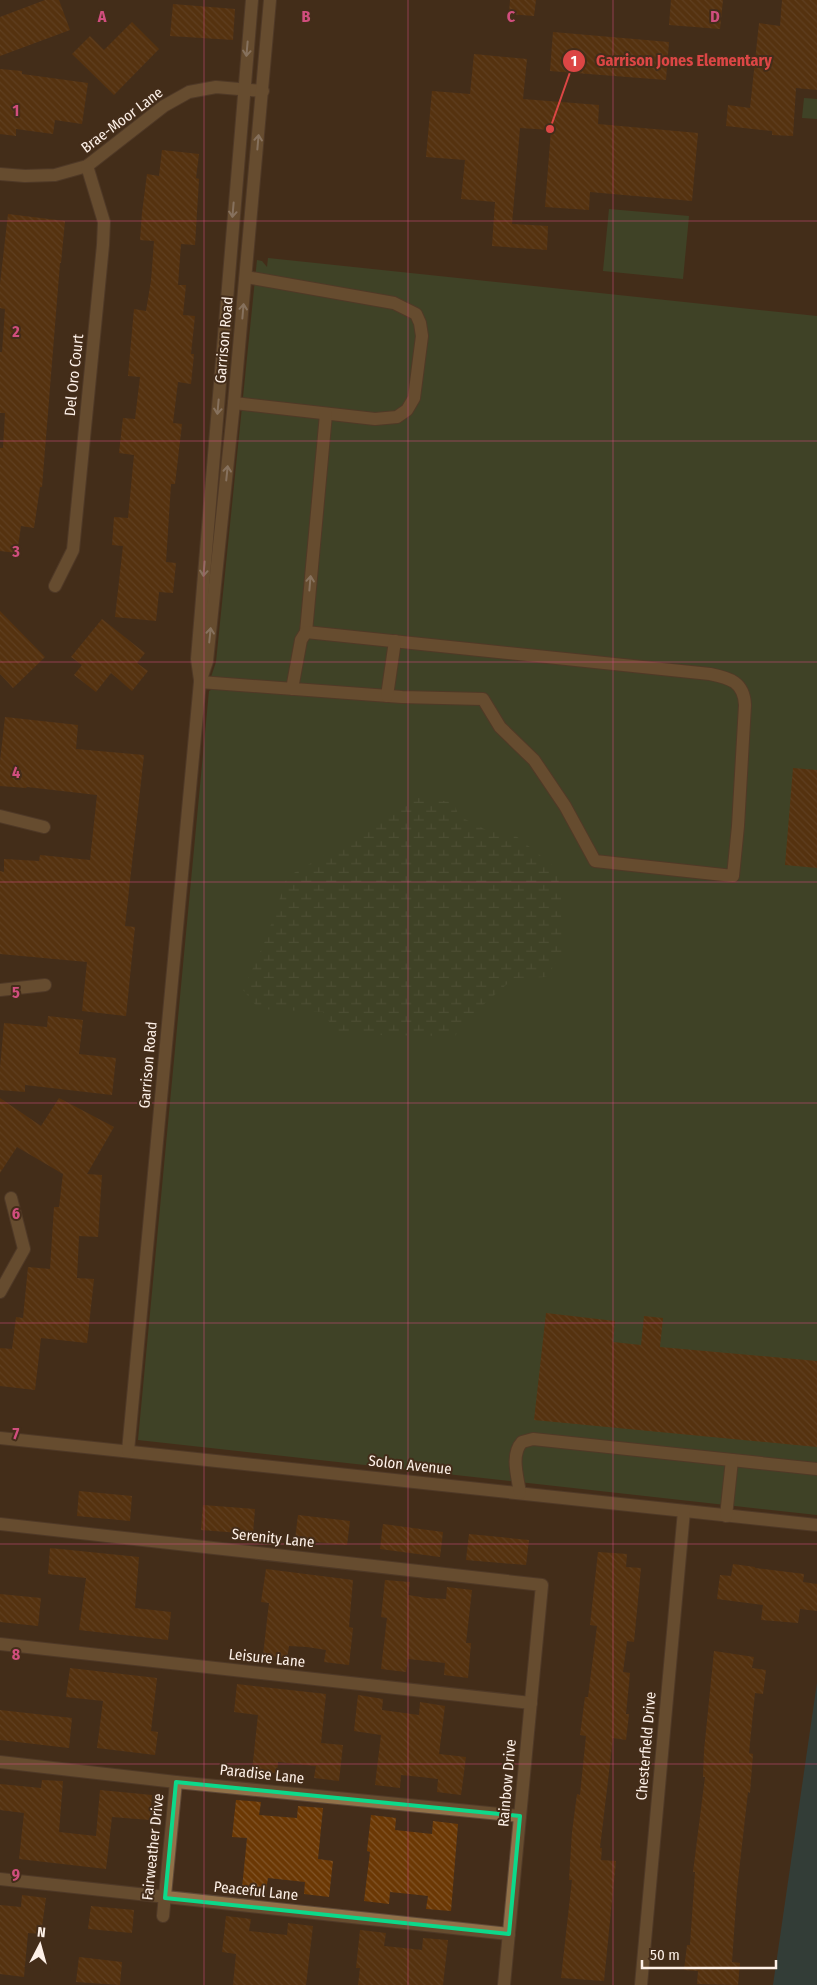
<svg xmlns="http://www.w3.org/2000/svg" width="817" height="1985" font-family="'Fira Sans Condensed',sans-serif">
  <defs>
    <pattern id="wetland-marsh" width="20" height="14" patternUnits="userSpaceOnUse" patternTransform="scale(1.25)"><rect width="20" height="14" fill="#3a5c35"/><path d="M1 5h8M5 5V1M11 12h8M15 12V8" fill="none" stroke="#577452"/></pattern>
    <pattern id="building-back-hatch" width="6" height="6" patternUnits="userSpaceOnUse" patternTransform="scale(1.25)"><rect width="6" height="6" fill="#6b3804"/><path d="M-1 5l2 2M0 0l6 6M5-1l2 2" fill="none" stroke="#815529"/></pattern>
  </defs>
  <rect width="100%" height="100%" fill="#442d1a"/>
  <g fill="#3a5c35">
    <path d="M804,98l13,1v20l-15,-1z"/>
    <path d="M609,209l80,7 -6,63 -80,-8z"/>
    <path d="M268,258l549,58v1199l-679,-75 71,-749 2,-1 -2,-7 7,-21 41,-402 5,1 5,6z"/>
  </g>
  <path fill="url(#wetland-marsh)" d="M418,798l35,4 6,14 27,14 25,2 45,36 5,26 1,60 -16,23 -32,1 -47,41 -12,17 -78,-1 -42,-4 -12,-19 -64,-3 -16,-19 23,-51 21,-62 94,-54z"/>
  <path fill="#20515c" d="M817,1683v302h-44z"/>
  <g fill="url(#building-back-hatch)">
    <path d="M45,0h14l11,30 -70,26v-39z"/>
    <path d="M510,0h26l-2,16 -25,-2z"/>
    <path d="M671,0h52l-3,29 -51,-4z"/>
    <path d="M782,0h35v90l-21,-2 -3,48 -21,-1v-4l-46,-5 2,-21 22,3 9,-85 21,3z"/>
    <path d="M173,4l62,5 -2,31 -63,-4z"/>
    <path d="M132,22l27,27 -45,46 -42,-41 18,-18 14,14z"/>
    <path d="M553,32l116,10 -3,38 -116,-9z"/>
    <path d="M474,54l53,5 -4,40 76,6 -1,19 100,9 -6,68 -102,-9 -1,18 -44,-3 6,-77 -31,-2 -8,96 36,2 -1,24 -55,-4 3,-44 -34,-3 4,-39 -39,-3 6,-66 38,3z"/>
    <path d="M0,69l22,2v3l66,9 -6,41 -27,-4 -2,14 -37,-5v7l-16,-2z"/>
    <path d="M162,150l37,4 -3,24 3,1 -4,66 -14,-1 -3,41h8l-3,30 12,1 -4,38h3l-3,30 -13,-2 -5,41 9,1 -7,60h-4l-5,78 10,1 -3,30 -14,-1 -3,29 -41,-4 8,-71 -11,-1 2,-28 14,1 6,-63 -15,-2 4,-35 12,1 5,-42 -12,-1 6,-67 12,2 5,-30 3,-40 -14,-1 2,-27 5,-39 12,2z"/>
    <path d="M8,214l57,7 -4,42h-1l-18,224h-2l-6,41 -13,-2 -4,27 -17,-2v-103h3l2,-35h-5v-61h2l3,-43 -5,-1v-24z"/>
    <path d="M0,611l45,46 -32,31 -13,-14z"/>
    <path d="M102,619l43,34 -8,10 11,8 -16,20 -21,-18 -15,19 -22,-17 8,-10 -11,-8z"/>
    <path d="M5,717l73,8 -2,24 68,6 -19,171 10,1 -9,89 -44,-5 5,-49 -87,-8v-83l4,1v-13l35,2 1,-6 50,5 7,-65 -70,-8 -1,1 -26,-2v-25z"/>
    <path d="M793,768l24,2v98l-32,-3z"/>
    <path d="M48,1016l35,4 -4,34 37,4 -4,37 -87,-10v7l-25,-2v-22l4,-45 43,4z"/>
    <path d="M0,1098l41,28 18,-28 55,29 -27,47 15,1 -4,62 -19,-1 -2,42 17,1 -7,64 -46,-5 -6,52 -35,-4v-38l12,1 4,-32 7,1 5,-51 22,2 4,-62h5l4,-33 -46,-27 -17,26z"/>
    <path d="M546,1313l69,8 -2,21 28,3 3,-29 19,2 -3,29 157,14v86l-283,-27z"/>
    <path d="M79,1491l53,5 -2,25 -53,-5z"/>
    <path d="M203,1505l52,4 -2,25 -52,-4z"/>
    <path d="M298,1515l52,6 -3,24 -52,-5z"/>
    <path d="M383,1524l60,8 -3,25 -60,-8z"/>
    <path d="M469,1534l60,6 -3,25 -60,-5z"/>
    <path d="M50,1548l89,9 -4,51 36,4 -3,28 -89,-10 7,-52 -38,-4z"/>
    <path d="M598,1552l29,2 -1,13 15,1 -7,74 -7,-1 -4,31 7,1 -4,41h3l-3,26 -13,-2 -13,110h2l-1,12 15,1 -12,120 -43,-3 11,-98h-3l3,-48 5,-38 3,1 6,-59 -6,-1 5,-38h3l9,-71 -7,-1z"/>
    <path d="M733,1564l22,3v1l49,6 -1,8 14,2v27l-17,-2 -2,14 -37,-3 2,-15 -46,-6 3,-24 11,1z"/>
    <path d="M266,1569l87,11 -4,47 4,1 -4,37 -25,-3 2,-12 -19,-3 -18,-1 -2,12 -24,-3 6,-52 -8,-1z"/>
    <path d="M385,1580l25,2 -2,13 19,3 19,1 1,-12 25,3 -6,53h5l-3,35 -24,-3 1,-12 -18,-2 -19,-2 -2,13 -25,-3 6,-51 -6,-1z"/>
    <path d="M0,1594l41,4 -3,28 -38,-4z"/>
    <path d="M714,1651l40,6 -2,11 14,2 -3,24 -8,-1 -6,60 4,1 -3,39 -2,-1 -11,97 -5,73 8,1 -2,22 -41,-1 1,-13 -14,-1 3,-25h3l5,-73h-2l12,-95h-2l1,-26z"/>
    <path d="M70,1668l87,10 -6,53 7,1 -3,23 -58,-7 6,-47 -37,-4z"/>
    <path d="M237,1684l89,10 -5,49 22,2 -4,36 -25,-3 2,-12 -38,-4 -1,11 -25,-2 6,-56 -24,-3z"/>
    <path d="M358,1695l25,4 -1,11 37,5 1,-13 25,4 -6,48 27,3 -5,38 -24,-3 1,-13 -17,-2 -20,-2 -1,13 -25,-3 6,-50 -27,-4z"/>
    <path d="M0,1710l72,8 -3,30 -69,-8z"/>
    <path d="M42,1780l21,1 -4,51 37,4 4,-46 52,5 -2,25 -38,-3 -6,52 -87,-10 5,-46 -24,-3v-26l41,4z"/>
    <path d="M236,1800l25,2 -2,13 38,3 1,-12 25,2 -5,51 15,2 -4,36 -25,-3 1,-12 -37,-4 -2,12 -24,-2 5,-50 -15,-1z"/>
    <path d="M371,1815l25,3 -1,12 37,4 1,-13 25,3 -7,87 -25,-2 2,-13 -18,-2 -20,-2 -1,12 -25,-3 6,-49 -3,-1z"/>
    <path d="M22,1895l24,3 -5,36 -13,-1 -4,44 -24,-3v-69l21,2z"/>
    <path d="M91,1906l43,4 -2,23 -44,-4z"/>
    <path d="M226,1916l25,3 -2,12 38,4 1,-12 25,3 -7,59h-73l3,-31 -14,-2z"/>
    <path d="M360,1930l26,3 -2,13 20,2 18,2 1,-12 25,2 -5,45h-85l2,-17h-4z"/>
    <path d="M79,1957l43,5 -2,23 -44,-3z"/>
  </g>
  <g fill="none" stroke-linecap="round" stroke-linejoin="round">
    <g stroke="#5e4837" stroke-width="14">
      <g id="minor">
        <path d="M0,174l25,2 30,-1 32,-9 77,-60 25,-14 27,-5 47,4"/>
        <path d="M234,403l141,16 22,-2 10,-7 7,-12 8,-62 -2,-13 -4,-9 -22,-11 -148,-26"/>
        <path d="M55,586l18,-36 30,-305 1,-23 -17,-56"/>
        <path d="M306,632l20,-218"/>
        <path d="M200,680l-3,-21 55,-659"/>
        <path d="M200,682l202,15 81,2 17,28 34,33 31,46 30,55 138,15 5,-50 7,-121c-1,-23 -15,-27 -35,-31l-404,-42 -5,8 -9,49"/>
        <path d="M387,696l8,-55"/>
        <path d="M0,816l44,11"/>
        <path d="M0,990l45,-5"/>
        <path d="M0,1292l24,-43 -13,-51"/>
        <path d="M0,1438l817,87"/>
        <path d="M128,1451l72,-769 7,-21 27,-258 36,-403"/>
        <path d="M520,1493c-2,-15 -10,-38 2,-51l11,-3 284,30"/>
        <path d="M726,1516l6,-56"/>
        <path d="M0,1524l542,61 -38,400"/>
        <path d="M0,1644l531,59"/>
        <path d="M0,1762l176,20 344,34"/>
        <path d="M0,1879l509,55"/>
        <path d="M163,1916l13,-134"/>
        <path d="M641,1985l43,-474"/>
      </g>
    </g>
    <use href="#minor" stroke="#917149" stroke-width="12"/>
  </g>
  <defs><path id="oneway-shaft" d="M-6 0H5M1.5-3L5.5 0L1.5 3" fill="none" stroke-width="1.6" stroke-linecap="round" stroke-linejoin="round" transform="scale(1.25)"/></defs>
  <g stroke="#d7c4b0">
    <use href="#oneway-shaft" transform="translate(247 49) rotate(95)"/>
    <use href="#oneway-shaft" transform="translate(258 142) rotate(-85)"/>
    <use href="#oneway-shaft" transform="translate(233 210) rotate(95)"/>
    <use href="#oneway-shaft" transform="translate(243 311) rotate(-85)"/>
    <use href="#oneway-shaft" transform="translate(218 407) rotate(95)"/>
    <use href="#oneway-shaft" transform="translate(227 473) rotate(-84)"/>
    <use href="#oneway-shaft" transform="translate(204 569) rotate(95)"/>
    <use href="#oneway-shaft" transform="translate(310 583) rotate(-85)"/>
    <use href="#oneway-shaft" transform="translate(210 635) rotate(-84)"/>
  </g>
  <path d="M0 0H817V1985H0ZM176,1782l344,34 -11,118 -344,-36z" fill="#442d1a" fill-opacity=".55" fill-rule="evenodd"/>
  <path fill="none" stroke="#0cd98a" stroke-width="4" stroke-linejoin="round" d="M176,1782l344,34 -11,118 -344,-36z"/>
  <path fill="none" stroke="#d14e7e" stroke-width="1" stroke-opacity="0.55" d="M204,0v1985M408,0v1985M613,0v1985M0,221h817M0,441h817M0,662h817M0,882h817M0,1103h817M0,1323h817M0,1544h817M0,1764h817"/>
  <g text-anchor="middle" stroke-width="4" stroke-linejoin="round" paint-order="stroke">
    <g font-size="15" fill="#fdf0e7" stroke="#442d1a">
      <text transform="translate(122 120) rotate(-37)" y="5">Brae-Moor Lane</text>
      <text transform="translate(224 340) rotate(-85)" y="5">Garrison Road</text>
      <text transform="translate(74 375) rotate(-84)" y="5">Del Oro Court</text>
      <text transform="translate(148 1065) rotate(-85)" y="5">Garrison Road</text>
      <text transform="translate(410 1465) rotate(6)" y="5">Solon Avenue</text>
      <text transform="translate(273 1538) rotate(6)" y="5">Serenity Lane</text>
      <text transform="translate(267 1658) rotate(6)" y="5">Leisure Lane</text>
      <text transform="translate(646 1746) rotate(-85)" y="5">Chesterfield Drive</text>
      <text transform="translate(262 1774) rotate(6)" y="5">Paradise Lane</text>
      <text transform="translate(507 1783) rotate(-85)" y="5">Rainbow Drive</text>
      <text transform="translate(153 1847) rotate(-84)" y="5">Fairweather Drive</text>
      <text transform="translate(256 1891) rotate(6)" y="5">Peaceful Lane</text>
    </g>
  </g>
  <g font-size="16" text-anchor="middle" font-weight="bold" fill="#d14e7e" stroke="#442d1a" stroke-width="4" stroke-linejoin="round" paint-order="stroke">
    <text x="102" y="22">A</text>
    <text x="306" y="22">B</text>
    <text x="511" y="22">C</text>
    <text x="715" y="22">D</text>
    <text x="16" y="116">1</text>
    <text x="16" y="337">2</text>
    <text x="16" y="557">3</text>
    <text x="16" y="778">4</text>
    <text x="16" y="998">5</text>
    <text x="16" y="1219">6</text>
    <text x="16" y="1439">7</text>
    <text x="16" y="1660">8</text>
    <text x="16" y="1880">9</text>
  </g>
  <path fill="none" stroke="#dc4645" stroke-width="2" d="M550 129L574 61"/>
  <g fill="#dc4645" stroke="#442d1a" stroke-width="2">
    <circle cx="550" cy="129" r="5"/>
    <circle cx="574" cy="61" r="12"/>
  </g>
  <g font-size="15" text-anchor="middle" font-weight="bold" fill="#fff">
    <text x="574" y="66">1</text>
  </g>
  <g font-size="16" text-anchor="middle" font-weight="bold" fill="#dc4645" stroke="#442d1a" stroke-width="4" stroke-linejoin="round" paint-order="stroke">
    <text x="684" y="66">Garrison Jones Elementary</text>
  </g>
  <g transform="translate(40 1945) rotate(6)" stroke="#442d1a" stroke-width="4" paint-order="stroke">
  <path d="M0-4L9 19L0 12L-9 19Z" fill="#fdf0e7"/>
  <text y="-8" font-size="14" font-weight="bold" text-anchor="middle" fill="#fdf0e7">N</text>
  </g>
  <path d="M642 1960v8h134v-8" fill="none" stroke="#fdf0e7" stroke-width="2.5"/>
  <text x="650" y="1960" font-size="15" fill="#fdf0e7" stroke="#442d1a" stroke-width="4" paint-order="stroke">50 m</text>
</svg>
